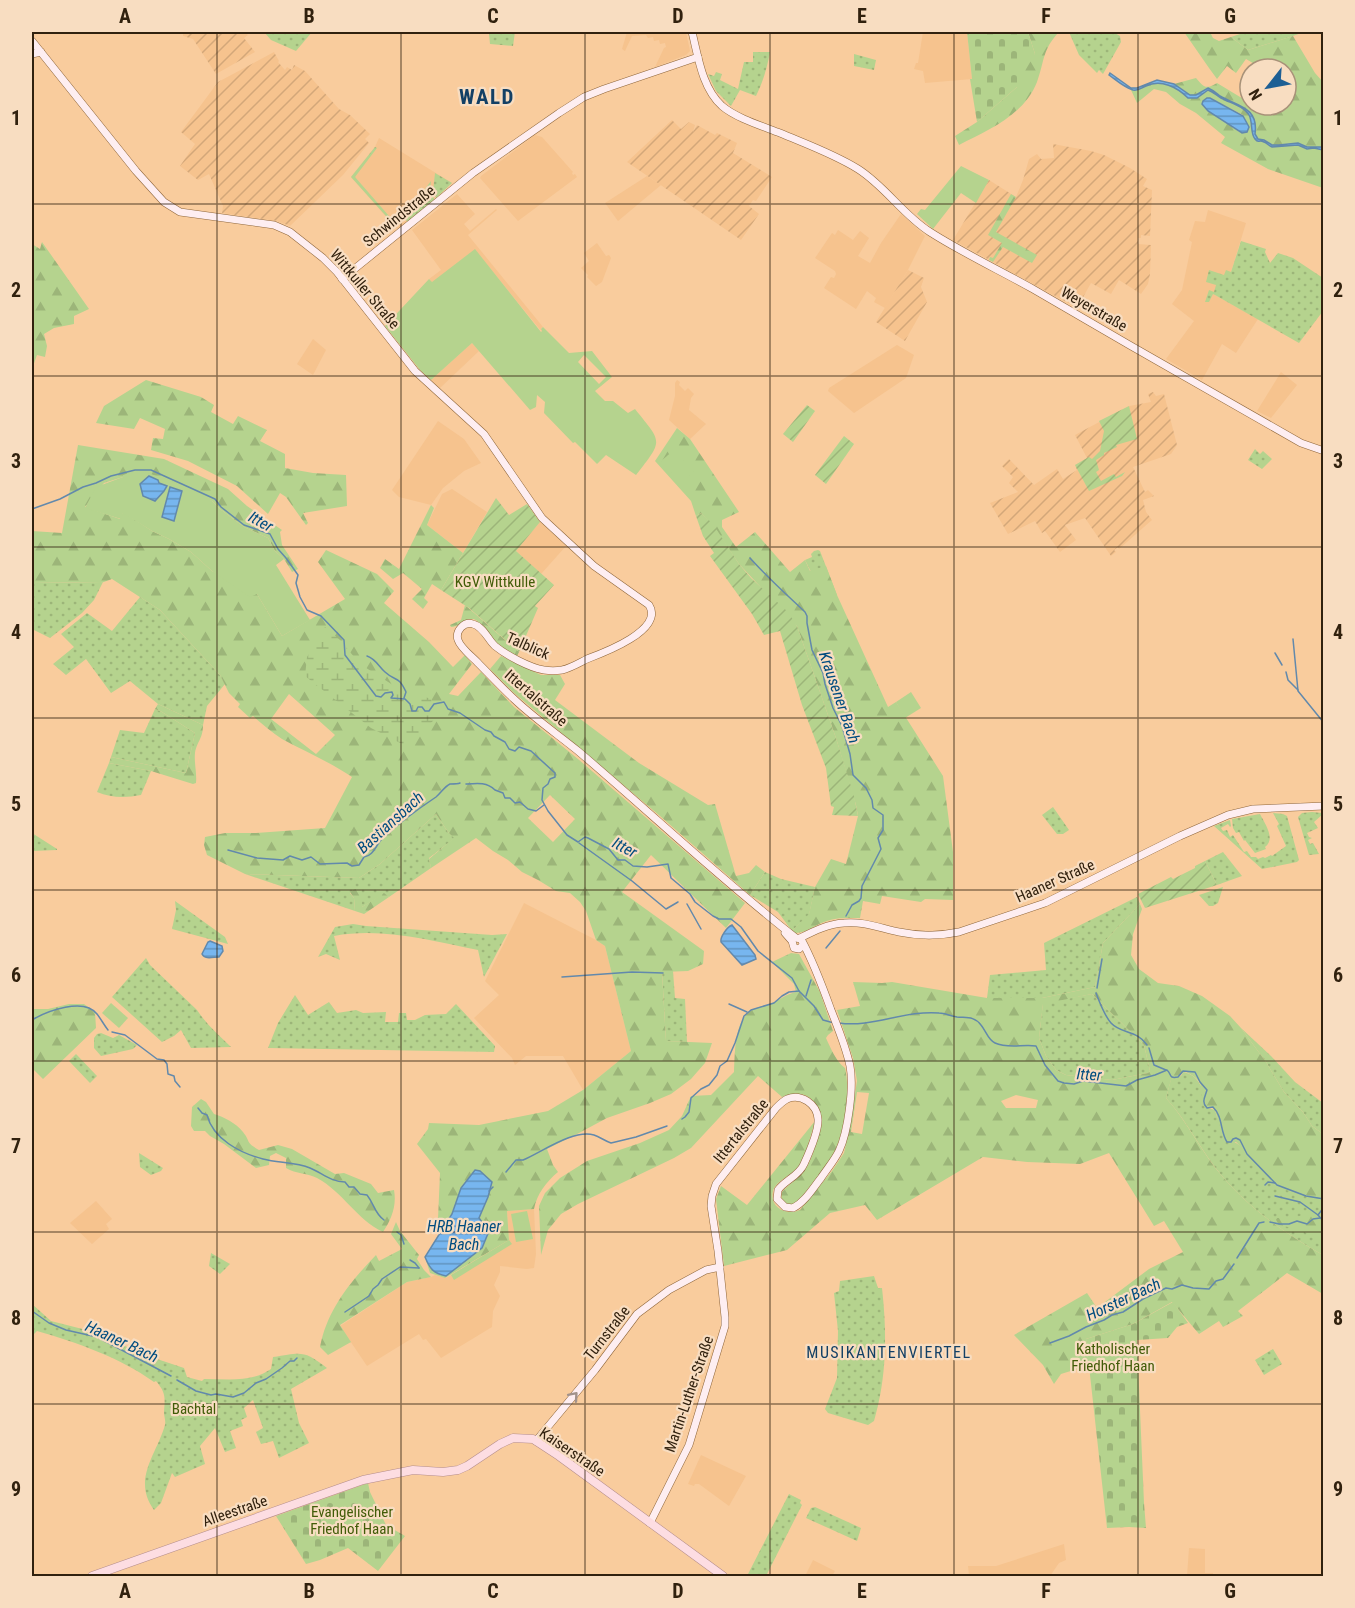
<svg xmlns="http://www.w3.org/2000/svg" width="1355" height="1608" font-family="'Roboto Condensed',sans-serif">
  <defs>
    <pattern id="industrial-furrows" width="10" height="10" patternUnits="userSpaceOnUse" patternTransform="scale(1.5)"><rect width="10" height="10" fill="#f6c38e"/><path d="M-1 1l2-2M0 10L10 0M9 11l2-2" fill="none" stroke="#d3a779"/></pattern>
    <pattern id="grass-dots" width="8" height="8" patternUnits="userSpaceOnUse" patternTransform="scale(1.5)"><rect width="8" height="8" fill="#b5d38e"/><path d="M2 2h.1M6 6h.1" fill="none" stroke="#9cb579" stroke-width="1.8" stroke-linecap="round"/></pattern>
    <pattern id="forest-firs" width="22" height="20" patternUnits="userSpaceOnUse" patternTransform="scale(1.5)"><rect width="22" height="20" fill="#b5d38e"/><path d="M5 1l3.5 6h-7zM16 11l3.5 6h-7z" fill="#9cb579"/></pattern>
    <pattern id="wetland-marsh" width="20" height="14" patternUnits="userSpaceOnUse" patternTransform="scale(1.5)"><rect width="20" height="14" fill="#b5d38e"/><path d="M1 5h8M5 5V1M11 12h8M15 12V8" fill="none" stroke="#9cb579"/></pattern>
    <pattern id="cemetery-stones" width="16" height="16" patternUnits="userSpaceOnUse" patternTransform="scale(1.5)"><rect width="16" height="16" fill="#b5d38e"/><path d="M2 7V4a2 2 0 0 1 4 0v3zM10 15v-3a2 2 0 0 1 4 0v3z" fill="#9cb579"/></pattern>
    <pattern id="garden-furrows" width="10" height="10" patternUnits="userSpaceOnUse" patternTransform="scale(1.5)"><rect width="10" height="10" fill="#b5d38e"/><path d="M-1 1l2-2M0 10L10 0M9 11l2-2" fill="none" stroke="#9cb579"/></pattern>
    <pattern id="water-rules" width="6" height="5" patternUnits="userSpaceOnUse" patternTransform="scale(1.5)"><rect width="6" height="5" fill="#77b6ef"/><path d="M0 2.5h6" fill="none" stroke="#6294c0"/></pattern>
  </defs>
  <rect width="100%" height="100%" fill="#f9cc9d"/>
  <g fill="#f6c38e">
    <path d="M627,32h59l4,19 -4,4 -31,12 9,-19 2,-1 -1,-4 -5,1 -1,-4 -5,1 -1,-4 -5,1 -2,-3 -14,1 -7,15 -3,-2z"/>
    <path d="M923,32h44l5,47 -47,4 -2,-12 -9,-2 2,-6h2z"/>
    <path d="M535,135l7,2 31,35 -1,1 1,2 2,-1 2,3 -59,44 -38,-43 1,-2z"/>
    <path d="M379,138l73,45 -54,47 -47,-53 24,-30z"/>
    <path d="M647,176l14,9 -43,36 -13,-18z"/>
    <path d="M457,194l18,20 -11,10 6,7 26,-22 1,1 -29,25 75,92 -2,2 1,3 -67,-82 -43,33 -3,-4 12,-9 -29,-40z"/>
    <path d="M1208,210l38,13 -15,49 -16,23 43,24 -22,34 -14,-9 -20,36 -36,-21 28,-38 -22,-17 10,-14 10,-48 -3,-2 6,-19 10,1z"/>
    <path d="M901,214l24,22 -17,34 -23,38 -11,-6 2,-4 -9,-7 -11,18 -32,-21 7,-11 3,1 2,-4 -1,-3 -20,-13 17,-25 3,2 3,-5 15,10 7,-9 9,7 -11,18 12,7 11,-20z"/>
    <path d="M597,243l9,13 3,-1 2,3 -9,24 -6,4 -9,-9 1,-2 -7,-7 8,-7 -5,-8z"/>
    <path d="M313,339l13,11 -13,25 -16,-11z"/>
    <path d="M472,343l7,8 -39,37 -9,-8z"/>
    <path d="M897,345l17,10 -8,23 -52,35 -26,-22 1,-3z"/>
    <path d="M1281,372l16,13 -26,33 -14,-7z"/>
    <path d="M677,380l3,2 -1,3 6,6 3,-3 6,6 -3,4 -2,12 17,14 -16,15 -21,-19 6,-24v-13z"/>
    <path d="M438,421l26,18 17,24 -17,8 -21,17 -12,17 -32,-8 -7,-7z"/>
    <path d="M452,489l35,23 -24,41 -36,-28 15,-31z"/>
    <path d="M540,522l26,24 -25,28 -25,-23z"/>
    <path d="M524,903l72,37 9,6 26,105 -48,39 -20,-34h-37l-11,9 -3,-7 -38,-40 25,-23 -14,-14z"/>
    <path d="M96,1201l16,18 -6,5 3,5 -17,15 -22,-21z"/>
    <path d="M534,1209l2,45 -2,14 -7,1 -27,-3v6l-6,13 6,11 -7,15 -1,16 -51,31 -15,-19 -3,1 -4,-6 -52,32 -27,-40 67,-44 24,-5 4,-2 11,3 63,-38 -2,-29z"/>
    <path d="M701,1455l45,21 -17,30 -30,-22h-4l-1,2 -6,-2z"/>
    <path d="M1064,1544l2,16 -7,3 -9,13h-81l-1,-10h28z"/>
    <path d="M1189,1548l16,1v24h8v3h-26z"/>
    <path d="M813,1560l22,11 -3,5h-27z"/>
  </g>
  <g fill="url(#industrial-furrows)">
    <path d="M183,32h62l3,3 -4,3 11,14 -39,22 -23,-35 -10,-3z"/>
    <path d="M274,52l5,9 -1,1 7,8 2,-3 5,3 2,-5 11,6 34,38 11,6 20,19 -5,5 4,4 -26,32 -53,51 -13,-5 -55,-8 1,-7 -14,-32 -11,6 -18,-14 15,-22 -14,-12 37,-50z"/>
    <path d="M672,120l9,9 8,-7 6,3 -2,7 4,-7 18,10 2,-2 20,10 -4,10 39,24 -16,24 -3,-1 -4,6 10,8 -18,26 -114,-78z"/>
    <path d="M1053,144l38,7 13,4 26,13 17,11 -4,7 9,4 -2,46 -9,-1v3h-3v6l13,1 -1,29 -2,10 -7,10 -22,-14 -8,14 -20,-11 -14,25 -124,-68 36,-60 27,17 7,-17 6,-21 8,-5 4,5 13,-1z"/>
    <path d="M908,270l16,8 -3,9 6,15 -22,39 -29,-19z"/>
    <path d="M1153,392l3,4 8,-2 13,51 -6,9 -38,13 12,25 3,-2 6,6 -11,4 3,12 6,8 -33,29 -1,-2 -4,3 2,2 -5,4 -26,-38 -20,7 11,15 -16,12 -15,-21 -3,2 -7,-12 -27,13 -18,-31 28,-11 -9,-9 4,-6 -11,-11 7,-7 25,26 23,-16 6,10 14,-9 -2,-5 12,-7 -12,-23 54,-29 22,-4 -3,-8z"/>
  </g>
  <g fill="url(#grass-dots)">
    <path d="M264,32h48l-16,19 -25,-11z"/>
    <path d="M515,32l-2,14 -23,-2 -1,-10z"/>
    <path d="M1069,32h44l7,4 1,6 -18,32 -4,-4 -2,3 -18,-18z"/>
    <path d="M1246,32h58l-11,4 -45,14 -17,-13z"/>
    <path d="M753,52h17c-3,16 -7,30 -14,44l-16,-6 -9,16 -15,-15 -8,-17 6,2 2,-4 6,2 -2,6 18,9 6,-27h9z"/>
    <path d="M854,54l22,6 -2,10 -20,-4z"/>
    <path d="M375,147l2,1 -22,29 41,47 -2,1 -43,-48z"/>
    <path d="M435,173l17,10 -16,15 -3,-6z"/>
    <path d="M431,181l-1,11 5,8 -27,23 -4,-6z"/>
    <path d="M1241,241l25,8 -1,3 5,11 8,-10 15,5 30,20v33l-24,32 -84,-48 -2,-1 -4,8h-4l4,-12 5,2 2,-7 -10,-3 3,-12 15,5 2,-5 5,2z"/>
    <path d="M1255,449l5,5 3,-3 9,8 -10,10 -14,-9z"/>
    <path d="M818,550l2,1 17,44 -12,5 -20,-40 7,-3 -1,-3 3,-3z"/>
    <path d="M32,582l69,1 2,-1 -9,18 -12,13 -32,25 -18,-9z"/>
    <path d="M140,597l20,13 60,65 5,9 -18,22 -4,19 -45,-21 -28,-23 -19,12 -25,-34 -20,16 -13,-11 21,-17 -13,-13 26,-21 25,18z"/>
    <path d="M155,709l7,3 33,21 -9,40 -75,-16 9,-27 24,3z"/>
    <path d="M109,763l42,8 -10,24c-15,3 -30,3 -44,-3z"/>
    <path d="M1053,807l16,23 -6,4h-6l-15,-19z"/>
    <path d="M1312,812l10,1 1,1 -9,8 4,6 -11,5 2,4 3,1 -4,2 2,4 3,-1 6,11 -10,1 -11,-38 4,-4z"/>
    <path d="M1273,813l10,1 4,2 12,44 -2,2 -35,7 -48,-43 16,-6 1,6 -1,1 -2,-3 -7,4 2,3 4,-1 3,7 3,-2 11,17 3,-1 4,6h5l2,2 5,-2 2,1 6,-3 1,1 14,-10 -9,-20 2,-2z"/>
    <path d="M436,814l12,18 7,6 -26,20 2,10 -42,29 -5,-3 -22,13 -7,-18 -5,4 4,5 1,13 -110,-37 114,4 21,-14z"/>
    <path d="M1260,814c5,10 16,25 5,33l1,2 -11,4 -10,-13 -1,1 -5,-9 -3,1 -3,-5 -1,-9z"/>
    <path d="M32,833l25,16v1l-25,1z"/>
    <path d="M1223,852l19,24 -25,9 -12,-24z"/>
    <path d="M765,872l16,7 34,8 -6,28 -17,16 -14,-19 -28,-17z"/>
    <path d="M1223,887l-5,16 -5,3h-4l-10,-11z"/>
    <path d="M1137,897l3,7 -37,39 -8,44 -53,11h-55l3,-23 56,-5 -2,-27z"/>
    <path d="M175,901l50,36 3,7 -56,-15 4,-19z"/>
    <path d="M353,924l13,2 126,9 15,-1 -23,43 -6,-27c-47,-9 -95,-23 -144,-14l6,24 -14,-6 -8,3 17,-30z"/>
    <path d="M146,958l4,7 47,45c9,14 22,25 34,37l-40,1 -10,-18 -7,6 -12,6 -50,-45z"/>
    <path d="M662,971h11l2,27 10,1 2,43 -21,-1z"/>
    <path d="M1092,994l52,51 6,26 -2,2 -36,7 -46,-5 -10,-5 -10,-14 -7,-18 4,-35z"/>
    <path d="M295,995l13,20 21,-13 8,11 19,-3 7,3 23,-1 -1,10h13l1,-9h7l1,7h8l10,-5 21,-1 10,-10 39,42 -1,6 -226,-4 10,-25z"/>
    <path d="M1241,1028l30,28 24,26 28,21v31l-11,-8 -9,-14 -19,-20 -18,-30z"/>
    <path d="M101,1033l12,5 6,-3 18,10 -4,4 -32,7 -7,-8v-10l3,-4z"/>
    <path d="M76,1054l21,22 -7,7 -21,-22z"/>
    <path d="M1183,1072c18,3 21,21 25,36l7,2 2,7 16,24 90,59v55c-37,-21 -73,-46 -101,-79 -21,-25 -34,-54 -56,-78l5,-19 10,-3z"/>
    <path d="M139,1153l24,15 -2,3 -10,4 -11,-8z"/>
    <path d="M211,1253l19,11 -10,10 -11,-8z"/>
    <path d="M874,1276l4,12h4c5,45 5,89 -8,133l-6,4 -40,-12 -3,-4 12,-31 1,-47 -4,-38 5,-2 1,-10z"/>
    <path d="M32,1304l19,17 51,13 25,13 27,11 30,10 3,9 15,4 2,-2c23,0 47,4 67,-10l2,-12c28,-4 30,-8 54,11l-36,21 8,34 10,20 -30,15 -6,-17 -12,3 -5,-12 7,-4 -10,-28 -9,8 3,9 -6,3 2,6 -13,5 6,17 -11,4 -10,-24 -15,18 5,18 -30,13 -3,-4 -11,30 -7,7c-22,-31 2,-54 11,-85 1,-4 -1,-8 -1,-13 1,-15 2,-19 -8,-31l-2,1c-35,-25 -76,-39 -117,-51l-5,5z"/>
    <path d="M1273,1349l9,15 -18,11 -9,-15z"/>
    <path d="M789,1494l12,6 -1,3 2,2 -36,71h-19z"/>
    <path d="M815,1507l46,21 -4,13 -51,-23 5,-10z"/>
  </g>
  <g fill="url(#forest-firs)" fill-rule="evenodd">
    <path d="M1028,32h31c-17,18 -14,28 -22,50 -13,33 -48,48 -78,63l-4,-9 22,-14 40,-35 4,-25 14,-8z"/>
    <path d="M1184,32h26l3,6 6,3 12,-4 17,13 45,-14 22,37 8,9v106l-55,-19 -47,-26 4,-6 -29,-24 -16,-9 -14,-12 -12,-3 -17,14 -6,-13c7,0 8,-1 14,-4 14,-6 26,-1 38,7l2,-2 -11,-7 22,-6c8,9 9,12 21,5l33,20v2h36v-36h-23l-17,-10 -10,14 -9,-7 -10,13 -8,-11zM1210,98l33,17 -2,18 -36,-25 -2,-2z"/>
    <path d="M1011,194l5,3 -20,35 41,23 -5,8 -29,-16 -10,15 -4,-2 1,-3 3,1 9,-15 -14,-8z"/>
    <path d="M42,242l47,67 -15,7v8l-20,4 -10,6 3,12 -2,11 -8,-2 -5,14v-125l8,5z"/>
    <path d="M146,380l55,17 13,8 -3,7 22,12 5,-8 29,14 -7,11 25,13v14l28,5 33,2 1,31 -44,7 5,10 -2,2 -20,-28 -6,-4 -12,21 -31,-28 -49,-25 -37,-11 2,-12 10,1 2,-10 -25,-11 -6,11 -38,-6 8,-17z"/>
    <path d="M677,428l13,11 49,73 -17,8v7l14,20 19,-15 35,40 15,-12 5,11 16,-5 11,29 51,112 8,-5 47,74 10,76v48l-28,-1 -4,3 -39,-6 -2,8 -17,-3 -3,17c-12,0 -25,-1 -36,4 -10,4 -17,10 -28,11l-4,-2 17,-17 6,-27 16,-28 15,5 12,-48 -2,-11 -20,-67 -39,-112 -58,-62 -27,-40 -11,-11 -5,3 -5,-15 -36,-40z"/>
    <path d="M78,445l86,14 64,30 19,17 35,24 -2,2 2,13 16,24 -6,3 -8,-13 -9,-8 -7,-13 -24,-11 -24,-18 -8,-8 -89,-24 -19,6 -19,24 35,12 3,-7 29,19 17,8 22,13 21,19 45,23 25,42 63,-37 -27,-37 8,-12 51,24 17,17 -10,12 45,39 24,25 12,-12 7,9 -23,30 9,2 23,-24 33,35 64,52 167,144 -19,25 -75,-73 -29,37 82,59 -1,13 -15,7 -26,1 4,69 46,2 -7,20 -14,16 -20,15 -21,9 -43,15 -28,15 -32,16 6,16 5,7c-12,10 -21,22 -24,37l-27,2 2,29 -64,38 -15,-5 -5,-16 17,-27 -4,-11 2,-46 -23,-29 11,-15 1,-6 50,2 69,-14 35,-21 48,-39 -26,-105 -9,-6 -10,-29 -6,-9 -10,-9 -14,-2 -18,-11 -16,-8 -14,-12 -15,-9 -17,-13 -45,30 -2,-9 25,-21 -6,-6 -12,-18 -56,50 -21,14 -114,-4 -38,-19 -3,-10 1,-8 20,-4h31l69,-5 27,-51c-22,-15 -46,-25 -70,-38 -10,-7 -20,-15 -29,-23l-3,2 -12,-11 2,-3 -11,-11 -9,-18 -60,-65 -48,-31 -11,4 -69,-1v-51l30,2zM289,694l46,41 -19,19 -45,-35zM550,795l25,24 -22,23 -25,-24z"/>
    <path d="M431,505l3,3 -7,17 36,28 -22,37 -9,-6 -8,14 4,4 -5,7 -11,-10 10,-10 -19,-16 -10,6 -13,-11 5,-9 14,10z"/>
    <path d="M465,605l54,47 -2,4c-14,-7 -23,-15 -33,-27 -3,-4 -6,-9 -11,-10 -9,-1 -14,8 -22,8l-1,-2 11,-5z"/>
    <path d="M501,656l40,19h19l5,9 -10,16 84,63 69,42 7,-1 21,72 13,-3 7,-8 9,7 -15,23 -90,-79 -146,-123 -24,-24z"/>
    <path d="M158,704l45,21c0,14 -6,16 -8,28 -1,10 2,20 1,30l-3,1 -42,-13 -42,-8 2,-6 75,16 9,-40 -33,-21 -7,-3z"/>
    <path d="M361,888l1,19 22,-14 5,4 -25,17 -9,-3 -1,-13 -4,-6 5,-3z"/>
    <path d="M1140,904l2,5 -9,25 -2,21 8,14 19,14 21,3 23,10 28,20 11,12 25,34 18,30 19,20 9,14 11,8v66l-1,-1 -36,-9 -9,-6 -41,-42h-7l-5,-2 -9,-30 -4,-3h-6l-2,-2c-3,-18 3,-23 -17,-33l-4,1 -5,7h-6l-5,18c22,24 35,54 56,78 28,33 64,58 101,79v39l-36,-21 -49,38 5,5 -20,11 -4,-6 -20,13 -27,-32 -39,22 -47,15 4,26 -29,9 -7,10 -11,-19 -29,-30 73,-42 10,15 52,-39 34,-17 -19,-31 -10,5 -45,-73 -29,11 -53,-2 -44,-5 -106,63 -12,-15 -35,8 -43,37 -63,16 -8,-67 5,-13 26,19 68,-84c-3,11 -10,36 -15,45 -7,9 -24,14 -27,25 -4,16 13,25 27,19l32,-39 12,-18 6,-28 7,-44 -4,-23 -16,-48 23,-4 -7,-24 29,1 10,-1 95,16h55l53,-11 8,-44zM1092,994l52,51 6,26 -2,2 -36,7 -46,-5 -10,-5 -10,-14 -7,-18 4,-34zM857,1092l12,1 -7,41 -11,-2zM1016,1095l22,5 -2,8h-30l-5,-7z"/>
    <path d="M791,953l8,1 21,38 13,39 -5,4 -2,3c5,11 10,23 19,30 6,23 -1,67 -12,87 -6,12 -17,23 -25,34 -5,6 -12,18 -21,15 -6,-2 -6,-7 -5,-12 8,-9 20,-16 26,-27 4,-7 14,-36 14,-44 0,-4 -2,-10 -4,-13 -8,-15 -21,-17 -36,-11l-24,-21 -67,72 -17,10 -96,46 -17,10 -13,16 -7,25 -2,-49 6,-13 15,-15 27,-17 53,-18 29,-13 13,-14 9,-20 20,-1 23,-23c1,-19 0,-52 18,-62 5,-3 13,-4 18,-6 10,-4 16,-10 26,-12l-2,-8 -22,-22z"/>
    <path d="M69,1004h15l11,8 1,16 -53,51 -11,-11v-59h16z"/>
    <path d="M201,1099l5,3 8,12c10,3 22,9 29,18 8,10 2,10 16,18l19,-5 14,4 43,25 9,-1 27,11 7,9 16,-3c3,16 -3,30 -11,42 -26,-12 -40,-40 -66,-54 -9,-5 -21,-4 -31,-10v-10l-10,-5 -6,3 -1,9 -13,3 -32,-24 -14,-8 -5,-5h-11l-3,-5 1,-19z"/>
    <path d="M1323,1209v37l-1,1c-16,-17 -20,-17 -43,-22l-4,-7h18z"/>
    <path d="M396,1222l4,9 19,24 -2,4 7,11 7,7 -24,5 -67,43 11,17 -23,13 -8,-8c7,-37 30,-65 56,-92l3,6 23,-12 -11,-15z"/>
  </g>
  <path fill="url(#wetland-marsh)" d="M325,627l15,13 20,24 36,23 35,12 3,21 -28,26 -35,-18 -66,-52 2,-19z"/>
  <g fill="url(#cemetery-stones)">
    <path d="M967,32h61l7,22 -4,6 -10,3 3,23 -7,1 -40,35 -7,-43h2z"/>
    <path d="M1173,1302l15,21 -11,4 -9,11 -31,2 7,163 2,25 -17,-1 -22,1 -21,-189 47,-15z"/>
    <path d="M368,1483l2,9 16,33 19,11 -27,35 -30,-23 -28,12 -14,4 -30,-48z"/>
  </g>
  <g fill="url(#garden-furrows)">
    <path d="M807,405l8,6 -22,31 -10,-8z"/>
    <path d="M1129,406l8,33 -21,6 1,2 -13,6v2l-8,5 3,10 -3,2 5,9 13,-7 2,3 9,-5 -3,4 -33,15 -14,-26 14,-8 3,2 8,-8 4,-20 -5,-10z"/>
    <path d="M844,436l10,8 -28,40 -11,-9z"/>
    <path d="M496,498l13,17 18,-11 13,18 -24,29 38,34 -19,21 3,2 -19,44 -50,-44 -28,-18z"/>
    <path d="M701,513l12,11 26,40 12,14 37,34 9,14 39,112 18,58 4,20 -26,-1 2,-8 -3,-1 -5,-38 -24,-63 -22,-74 -16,4 -12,-21 -42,-58 4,-3 -11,-17 -7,-20z"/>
    <path d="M1205,861l12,24 -72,23 -7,-14 33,-17 2,2 22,-11v-2z"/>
  </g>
  <g fill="#b5d38e" fill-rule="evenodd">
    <path d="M961,166l28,14 -13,23 -15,-10 -28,36 -16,-15 4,-5 4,1z"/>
    <path d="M475,249l66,83 1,-1 -1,-2 2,-2 26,26 23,-2 20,26 -17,14 10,10h8l15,12 7,-4c27,34 29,30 1,66l-30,-20 -9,9 -22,-22 -2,1 -29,-30 1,-11 -8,-7 -1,12 -6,3 -58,-67 -41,37 -11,-10 -35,-44 44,-47 3,3zM584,355l22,22 -7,7 -21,-22z"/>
    <path d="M674,450l20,22 -13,11 -20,-22z"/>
    <path d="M135,471l13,2 37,13 27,15 8,8 24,18 24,11 7,13 9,8 -8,6 34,55 -28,16 -25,-42 -7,3 -38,-26 -21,-19 -22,-13 -17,-8 -29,-18 -2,6 -36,-11 11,-21 27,-10v-2z"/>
    <path d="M911,692l10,16 -16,10 -9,-16z"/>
    <path d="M111,1003l17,15 -9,10 -17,-15z"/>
    <path d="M527,1211l6,28 -17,3 -5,-28z"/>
    <path d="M509,1240l3,4 -58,36 -3,-5z"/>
  </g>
  <g fill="url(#water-rules)" stroke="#6289ac" stroke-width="1.5">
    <path d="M1110,73l21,15h6l20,-8 17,4 16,11h6l12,-7c5,2 8,5 12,8 17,10 39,11 35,38l3,5 6,1 8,5h7l19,-2 9,4h15l1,3 -9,-2 -7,1 -9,-4 -26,2c-3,-1 -5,-4 -8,-5 -6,-3 -5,2 -9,-3 -5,-6 -2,-17 -6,-24 -5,-9 -19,-12 -28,-17 -5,-3 -8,-6 -13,-8l-11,8h-9c-11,-11 -27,-19 -42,-12 -5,2 -7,5 -13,4 -8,-2 -17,-10 -24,-15z"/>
    <path d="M1207,98h3l33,18 6,11 -2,5 -5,1 -34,-22 -6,-7 1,-3z"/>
    <path d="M149,476l9,4 1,3 8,3 -3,5 -9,10 -12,-5 -3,-12z"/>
    <path d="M170,487l12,4 -8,30 -12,-4z"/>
    <path d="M732,925l23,30 1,4 -14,6 -21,-23c-1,-5 6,-15 11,-17z"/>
    <path d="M210,941l12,5 1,5 -4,6c-6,0 -14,3 -17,-3l6,-12z"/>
    <path d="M475,1170l5,1 12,11 -4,15 -9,21 10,13 -7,17 -36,28c-13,-3 -16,-7 -21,-19l27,-43 9,-26z"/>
  </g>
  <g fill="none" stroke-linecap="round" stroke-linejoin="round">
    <g stroke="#6289ac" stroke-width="1.5">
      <path d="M32,509l28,-10 23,-12 13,-4 15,-7 24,-6h16l64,29 6,8 23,18 26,9 8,15 8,9 12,17 -2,8 4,14 7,13 14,6 23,24 1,15 31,41 5,1 4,-4 7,-1 1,3 -2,3 14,1 5,5 2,7h4l2,-4h4l3,4h4l5,-7 10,-2 4,7 12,4 25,17 6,2 3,4 11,6 4,7 6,2 4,-4 12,4 24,22v4l-5,2 -2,5 -5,4 -1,12 6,11 19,24 11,7 7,-5 3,1 21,11 9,11h7l8,6 14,1 21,-3 3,14 19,16 5,8 18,14 6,3h12l10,8 17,24 34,27 7,13 15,15 9,14 11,3"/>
      <path d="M750,558c17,19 36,36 55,54l2,4v7l5,27 11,23 2,11 8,24 9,18 8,28 3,21 13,13 6,12 1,8 10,7v15l-5,8 3,11 -19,37 -1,12 -2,3 -7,4 -6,11"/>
      <path d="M1293,639l5,52 26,32"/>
      <path d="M1275,653l7,12"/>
      <path d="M367,656c9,3 12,11 18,16 11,10 13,3 21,20l-2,6"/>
      <path d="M1286,672l2,8 10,10"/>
      <path d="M466,784c12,-1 21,-2 29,6l8,3 2,5h5l5,5 5,-1 8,7 8,2 8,-6"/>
      <path d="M579,843l53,38 34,28 12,-7"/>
      <path d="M228,850l29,8 26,2 7,-4 12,4 9,-3 9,7 27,-1 5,3 7,-1 5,-8c10,-1 12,-13 19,-19 17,-16 35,-29 53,-41 5,-4 8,-10 14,-13 2,0 8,0 10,-1"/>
      <path d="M687,904l14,25"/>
      <path d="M826,948l14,-17"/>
      <path d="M562,977l70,-5 31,1"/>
      <path d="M1097,988l5,-29"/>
      <path d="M1096,993c4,10 8,22 15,30 10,11 26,7 36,22"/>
      <path d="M806,996l5,-16"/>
      <path d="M729,1004l18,8"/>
      <path d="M32,1020c15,-9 52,-23 65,-6 4,5 7,11 11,16"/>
      <path d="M839,1023c33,5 66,-13 100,-10 6,0 11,3 18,4 10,1 17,-1 24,8 5,6 7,15 14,18 13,6 28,1 41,3l9,19 13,16 6,2 10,1 9,-3 43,5 11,-6 18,-5 12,-5c5,4 1,9 11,7l5,-6 12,1 5,10 7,8c-2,7 -6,12 0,18l6,-1c10,10 7,24 14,35h4l2,-3 3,-1 4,2 7,14 30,31 29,11 18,3"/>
      <path d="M112,1032l13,3 32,24 7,1 3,4 1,10 6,2 1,5 5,6"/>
      <path d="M1149,1048l5,17 12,5"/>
      <path d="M198,1108l4,5 5,2c6,24 33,38 56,44 15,4 33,3 47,9 12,5 21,14 35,14l4,5h5l6,7 7,1c8,10 7,18 17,25"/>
      <path d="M682,1119l3,-2 4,-5 2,-14 10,-9 8,-4 8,-10 3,-9 7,-5 8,-18 9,-27 7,-6 23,-7 8,-7 7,-4 10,-1"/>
      <path d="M506,1172l10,-12h7c19,-8 50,-31 71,-25 6,2 11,6 17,8l25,-6 31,-11"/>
      <path d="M1265,1185l3,-3 7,1"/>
      <path d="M489,1191l4,-4"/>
      <path d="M1275,1196l25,6 18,13"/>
      <path d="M1324,1207l-6,8 6,7"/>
      <path d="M1270,1222l9,2h10l8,-3 10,3 6,-5 7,-1"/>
      <path d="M397,1232l4,3 3,9"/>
      <path d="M1237,1258l22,-35 5,-1"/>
      <path d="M410,1260l5,3 4,5"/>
      <path d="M32,1311l17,12 17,7 31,7 74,39"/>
      <path d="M345,1312l24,-16 4,-7 5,-4 4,-6 18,-12 19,1"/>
      <path d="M1050,1343l19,-7 17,-9 18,-7 8,-5 11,-3 20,-13 23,-11 6,1 10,-4 11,3 16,1 7,-8 7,-2 11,-15"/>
      <path d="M177,1380l19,11 15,4 5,-1 17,3 11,-4 12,-10 10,-4 16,-11 8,-7h4l3,-3"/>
    </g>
    <g stroke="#8f663a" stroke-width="8">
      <g id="secondary">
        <path d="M692,32c6,24 10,56 30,74 14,12 40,20 58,27 26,11 54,21 78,36 27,17 45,46 72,63 33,21 69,38 103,57 89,52 178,103 268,154l23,8"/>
        <path d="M32,41l104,130 28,31 16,10 94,13 16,7 33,26 14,14 78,99 69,63 58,84 52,48 55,39c16,25 -46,48 -62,54 -8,4 -16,9 -25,11 -6,1 -12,1 -18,0 -14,-2 -38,-15 -49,-24 -7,-6 -11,-19 -22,-22 -9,-3 -18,7 -15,16 3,9 15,17 21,24 12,12 23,24 35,35 20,19 43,35 64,52 73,62 142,128 218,187l5,1c12,22 21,46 30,71 7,18 15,37 19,56 4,21 -2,66 -11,85 -5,10 -12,18 -18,27 -8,10 -16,24 -28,30l-8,-1 -8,-8 1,-9c7,-10 21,-14 26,-26 5,-11 15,-33 14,-45 -1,-15 -17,-26 -31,-20 -4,2 -8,6 -11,9l-60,76 -4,12 -1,10 7,45 7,66v9l-36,119 -39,78"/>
        <path d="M32,54l9,-2"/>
        <path d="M342,279l131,-106 86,-60 25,-16 20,-8 94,-32"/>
        <path d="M785,933l7,8 2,7 5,1 4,-4"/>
        <path d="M800,938c14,-7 28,-14 44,-15 19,-2 36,5 55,9 19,4 41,4 60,0l86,-29 135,-67 48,-21 25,-6 71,-3"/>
        <path d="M536,1441l59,-71 42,-56 32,-24 37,-20 14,-3"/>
      </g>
    </g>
    <g stroke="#b48d8b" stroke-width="9">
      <path id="primary" d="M92,1576l271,-96 50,-10 30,2 15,-2 9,-4 33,-22 13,-6 20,1 26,17 164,120"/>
    </g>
    <use href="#secondary" stroke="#feeef1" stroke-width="7"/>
    <use href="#primary" stroke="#fddde2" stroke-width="8"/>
  </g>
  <defs><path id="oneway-chevron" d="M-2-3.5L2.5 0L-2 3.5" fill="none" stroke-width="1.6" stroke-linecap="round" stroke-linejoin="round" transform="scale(1.5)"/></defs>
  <use stroke="#a2928b" href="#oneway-chevron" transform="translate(574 1396) rotate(-49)"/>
  <path fill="none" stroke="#31210e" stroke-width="1.5" stroke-opacity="0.55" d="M217,32v1544M401,32v1544M585,32v1544M770,32v1544M954,32v1544M1138,32v1544M32,204h1292M32,376h1292M32,547h1292M32,718h1292M32,890h1292M32,1061h1292M32,1232h1292M32,1404h1292"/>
  <g text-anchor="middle" stroke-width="4.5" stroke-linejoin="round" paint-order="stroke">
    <g font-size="15" fill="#31210e" stroke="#f8ddc1">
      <text transform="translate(399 216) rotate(-39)" y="5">Schwindstraße</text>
      <text transform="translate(365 289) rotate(50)" y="5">Wittkuller Straße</text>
      <text transform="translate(1094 309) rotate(30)" y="5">Weyerstraße</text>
      <text transform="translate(528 646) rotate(24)" y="5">Talblick</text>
      <text transform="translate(536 698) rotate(41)" y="5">Ittertalstraße</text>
      <text transform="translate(1055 881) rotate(-24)" y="5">Haaner Straße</text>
      <text transform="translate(741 1131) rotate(-51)" y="5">Ittertalstraße</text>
      <text transform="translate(607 1333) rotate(-52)" y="5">Turnstraße</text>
      <text transform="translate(689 1394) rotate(-71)" y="5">Martin-Luther-Straße</text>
      <text transform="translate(572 1452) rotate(34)" y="5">Kaiserstraße</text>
      <text transform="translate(235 1511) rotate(-19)" y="5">Alleestraße</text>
    </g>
    <g font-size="15" fill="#415c08" stroke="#f8ddc1">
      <text x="495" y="587">KGV Wittkulle</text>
      <text x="1113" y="1354">Katholischer<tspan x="1113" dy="17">Friedhof Haan</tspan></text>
      <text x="194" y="1414">Bachtal</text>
      <text x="352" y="1517">Evangelischer<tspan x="352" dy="17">Friedhof Haan</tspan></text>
    </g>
    <g font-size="16" font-style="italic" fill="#004c7f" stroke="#f8ddc1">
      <text transform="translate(261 521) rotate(29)" y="6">Itter</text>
      <text transform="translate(840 697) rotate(71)" y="6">Krausener Bach</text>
      <text transform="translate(390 822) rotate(-42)" y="6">Bastiansbach</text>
      <text transform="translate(625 847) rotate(28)" y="6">Itter</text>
      <text transform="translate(1089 1074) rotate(3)" y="6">Itter</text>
      <text x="464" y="1232">HRB Haaner<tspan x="464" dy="18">Bach</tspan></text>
      <text transform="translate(1123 1299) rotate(-25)" y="6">Horster Bach</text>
      <text transform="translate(122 1341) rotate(25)" y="6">Haaner Bach</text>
    </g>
    <g font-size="16" letter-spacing="1.5" fill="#134065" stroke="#f8ddc1">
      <text x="889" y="1358">MUSIKANTENVIERTEL</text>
    </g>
    <g font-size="21" font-weight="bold" letter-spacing="1.5" fill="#134065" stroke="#f8ddc1">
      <text x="487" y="104">WALD</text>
    </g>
  </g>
  <rect width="1355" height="1608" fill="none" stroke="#f8ddc1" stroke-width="66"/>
  <g transform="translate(1268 87) rotate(239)"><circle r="28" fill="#f8ddc1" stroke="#a89279" stroke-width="1.5"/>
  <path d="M0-4.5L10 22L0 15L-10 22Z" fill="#1d5f94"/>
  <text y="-9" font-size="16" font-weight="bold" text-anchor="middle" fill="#31210e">N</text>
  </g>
  <rect x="33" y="33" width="1289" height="1542" fill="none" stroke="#31210e" stroke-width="2"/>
  <g font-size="20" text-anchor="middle" font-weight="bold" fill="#31210e">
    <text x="125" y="23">A</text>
    <text x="309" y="23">B</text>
    <text x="493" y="23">C</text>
    <text x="678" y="23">D</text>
    <text x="862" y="23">E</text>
    <text x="1046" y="23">F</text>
    <text x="1230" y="23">G</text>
    <text x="16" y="125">1</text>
    <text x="1338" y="125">1</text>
    <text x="16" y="297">2</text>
    <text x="1338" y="297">2</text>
    <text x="16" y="468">3</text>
    <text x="1338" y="468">3</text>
    <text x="16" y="639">4</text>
    <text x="1338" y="639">4</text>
    <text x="16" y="811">5</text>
    <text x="1338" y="811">5</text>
    <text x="16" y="982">6</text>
    <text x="1338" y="982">6</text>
    <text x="16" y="1153">7</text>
    <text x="1338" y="1153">7</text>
    <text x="16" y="1325">8</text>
    <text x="1338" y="1325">8</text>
    <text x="16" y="1496">9</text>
    <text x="1338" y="1496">9</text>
    <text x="125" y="1598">A</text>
    <text x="309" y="1598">B</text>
    <text x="493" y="1598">C</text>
    <text x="678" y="1598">D</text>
    <text x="862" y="1598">E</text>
    <text x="1046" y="1598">F</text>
    <text x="1230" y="1598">G</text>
  </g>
</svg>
